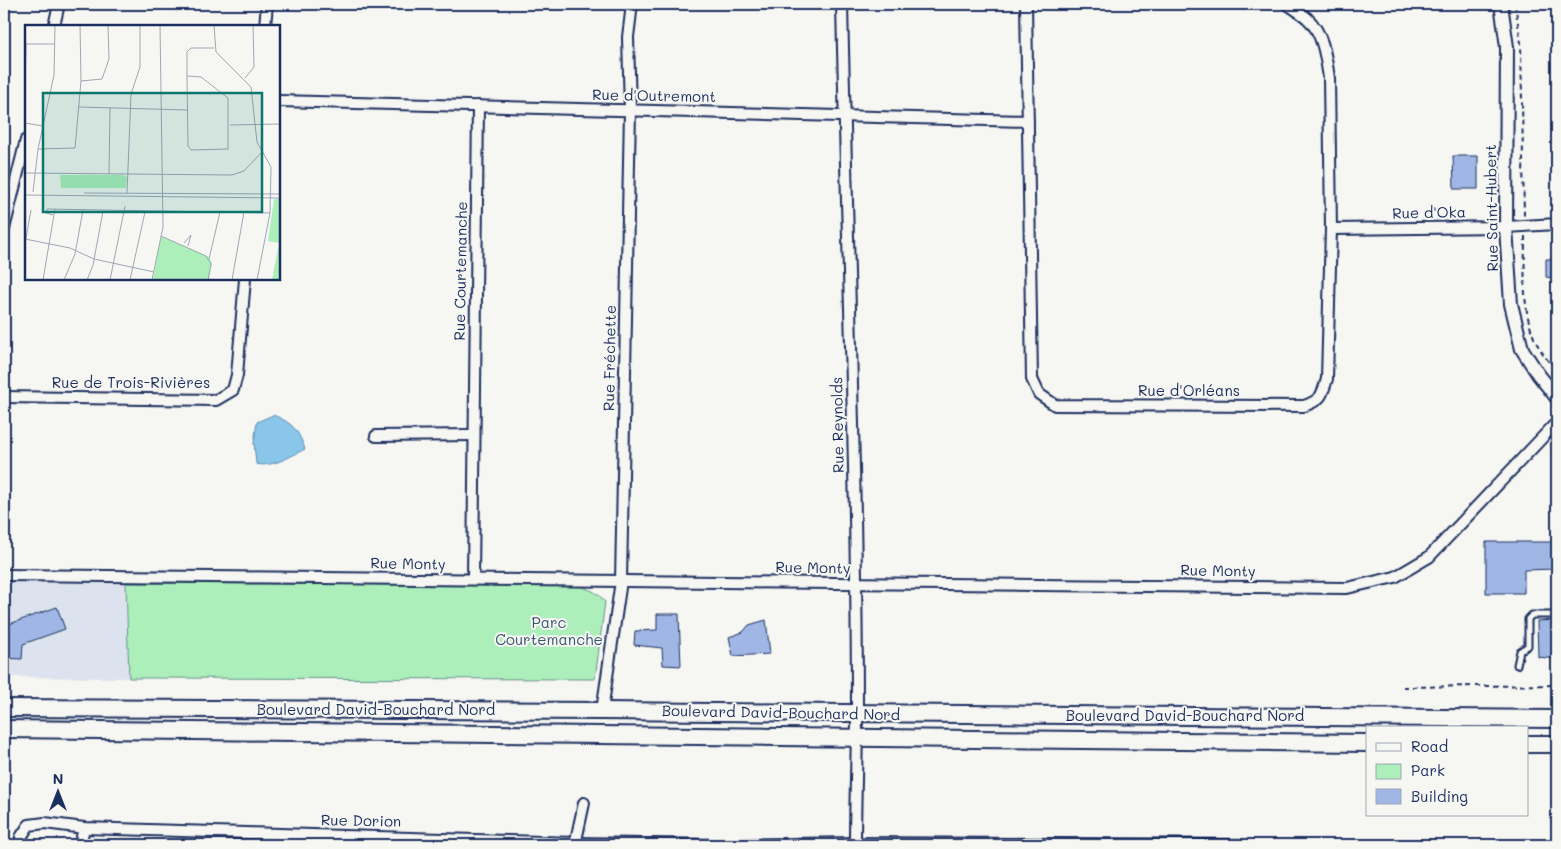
<svg xmlns="http://www.w3.org/2000/svg" width="1561" height="849" font-family="Mali,sans-serif">
  <rect width="100%" height="100%" fill="#f6f6f2"/>
  <filter id="ink" filterUnits="userSpaceOnUse"><feTurbulence type="fractalNoise" baseFrequency=".02" numOctaves="2"/><feDisplacementMap in="SourceGraphic" scale="10" xChannelSelector="R" yChannelSelector="G"/><feConvolveMatrix kernelMatrix="1 2 1 2 8 2 1 2 1" color-interpolation-filters="sRGB"/></filter>
  <g filter="url(#ink)">
    <path fill="#dce3ee" d="M4,582l122,1 3,95 -125,-1z"/>
    <path fill="#acefba" stroke="#648f8c" d="M126,583l310,2 135,-1c14,4 26,6 34,18l-10,77 -466,-1z"/>
    <path fill="#89c6ea" stroke="#5d8ab2" d="M273,415c20,8 25,15 32,34 -14,7 -33,19 -49,15l-2,-21 3,-21z"/>
    <g fill="#a0b7e5" stroke="#1b2f5e">
      <path d="M1453,156h25v33h-24z"/>
      <path d="M1546,259h11v20l-11,-2z"/>
      <path d="M1486,542h71v27l-33,1v23h-38z"/>
      <path d="M57,607l8,22 -42,15 -1,15 -18,-1v-32z"/>
      <path d="M657,614h22l2,52 -18,-1 -1,-17 -28,-3 1,-14 22,-1z"/>
      <path d="M766,620l4,34 -37,2 -4,-19 14,-5 6,-7z"/>
      <path d="M1557,620v39l-19,-2 -1,-36z"/>
    </g>
    <g fill="none" stroke-linecap="round" stroke-linejoin="round">
      <g stroke="#1b2f5e" stroke-width="9">
        <path id="service" d="M1517,665l3,-14 8,-5v-27l4,-4h25"/>
      </g>
      <g stroke="#1b2f5e" stroke-width="14">
        <g id="minor">
          <path d="M842,4c5,237 15,473 15,710 0,44 -2,88 -2,131"/>
          <path d="M1026,4l6,375 7,15 16,11 249,1c17,-6 18,-10 23,-27l4,-150 -2,-151c-3,-20 -6,-46 -22,-60 -6,-5 -14,-10 -20,-14"/>
          <path d="M54,26l5,-22"/>
          <path d="M265,26l2,-22"/>
          <path d="M279,101l749,20"/>
          <path d="M4,229l22,-89"/>
          <path d="M1331,229l175,-2 51,-3"/>
          <path d="M4,397l212,3 17,-10 4,-15 8,-96"/>
          <path d="M376,436l98,-1"/>
          <path d="M4,575l1343,13 48,-11 34,-20 128,-135"/>
          <path d="M473,579l5,-473"/>
          <path d="M602,711l19,-130 9,-471 -2,-73 4,-33"/>
          <path d="M21,845v-8l8,-12 16,-2 39,5 491,15 141,2"/>
          <path d="M80,845l4,-17"/>
          <path d="M575,845l9,-42"/>
          <path d="M731,845l124,-2 382,2"/>
        </g>
      </g>
      <g stroke="#1b2f5e" stroke-width="16">
        <path id="tertiary" d="M1501,4l6,43 -1,180 5,77 11,45 16,25 19,24"/>
      </g>
      <g stroke="#1b2f5e" stroke-width="20">
        <g id="trunk">
          <path d="M4,708l598,3 955,8"/>
          <path d="M4,729l1363,14"/>
          <path d="M1527,744h30"/>
        </g>
      </g>
      <g stroke="#1b2f5e" stroke-width="2" stroke-dasharray="5 4" stroke-linecap="butt">
        <path d="M1515,4l6,39 3,173"/>
        <path d="M1525,236c0,34 -4,72 10,104 6,12 14,22 22,33"/>
        <path d="M1403,687l154,-2"/>
      </g>
      <use href="#service" stroke="#f6f6f2" stroke-width="5"/>
      <use href="#minor" stroke="#f6f6f2" stroke-width="10"/>
      <use href="#tertiary" stroke="#f6f6f2" stroke-width="12"/>
      <use href="#trunk" stroke="#f6f6f2" stroke-width="16"/>
    </g>
  </g>
  <g text-anchor="middle" stroke-width="4" stroke-linejoin="round" paint-order="stroke">
    <g font-size="15" fill="#1b2f5e" stroke="#f6f6f2">
      <text transform="translate(654 96) rotate(1)" y="5">Rue d'Outremont</text>
      <text transform="translate(1492 208) rotate(-91)" y="5">Rue Saint-Hubert</text>
      <text transform="translate(1429 213) rotate(-1)" y="5">Rue d'Oka</text>
      <text transform="translate(461 271) rotate(-89)" y="5">Rue Courtemanche</text>
      <text transform="translate(610 358) rotate(-89)" y="5">Rue Fréchette</text>
      <text x="131" y="388">Rue de Trois-Rivières</text>
      <text x="1189" y="396">Rue d'Orléans</text>
      <text transform="translate(838 425) rotate(-91)" y="5">Rue Reynolds</text>
      <text transform="translate(408 564) rotate(1)" y="5">Rue Monty</text>
      <text transform="translate(813 568) rotate(1)" y="5">Rue Monty</text>
      <text transform="translate(1218 571) rotate(1)" y="5">Rue Monty</text>
      <text x="376" y="715">Boulevard David-Bouchard Nord</text>
      <text transform="translate(781 713) rotate(1)" y="5">Boulevard David-Bouchard Nord</text>
      <text x="1185" y="721">Boulevard David-Bouchard Nord</text>
      <text transform="translate(361 821) rotate(1)" y="5">Rue Dorion</text>
    </g>
    <g font-size="15" fill="#385570" stroke="#f6f6f2">
      <text x="549" y="628">Parc<tspan x="549" dy="17">Courtemanche</tspan></text>
    </g>
  </g>
  <g transform="translate(25 25)">
    <rect width="255" height="255" fill="#f6f6f2"/>
    <path d="M35,150h63l4,2 -1,11h-65zM249,174h6v81h-8l7,-37 -11,-2zM136,211l48,21 3,6 -3,17h-56z" fill="#acefba"/>
    <path fill="none" stroke="#9ea6b7" stroke-width="1" d="M189,0l2,27 35,35 6,55 14,25 -1,46 -13,67M0,19h30M162,51l14,1 27,21v51l-37,1 -3,-4 -1,-70v-24l4,-4h23M220,53l9,-11 -1,-42M56,56l21,-2 7,-20 -1,-34M0,62l1,-43M54,82l108,3M0,98l18,3M205,100l50,-1M13,124l37,-1 6,-67 -1,-56M0,148l207,2 12,-4 19,-20M84,149l1,-66M8,167l5,-43 16,-74 1,-50M59,168l196,1M102,168l4,-99 9,-27v-42M0,170l255,3M28,190l-7,-2 1,-4 223,4M136,211l45,20 5,8 -3,16M0,214l45,9 24,11 60,13M159,218l7,-8 -3,11M0,219l6,-34M184,234l11,-47M18,255l12,-71M39,255l11,-26 8,-44M62,255l6,-15 10,-54M85,255l15,-74M105,255l15,-68M127,255l11,-53 -3,-202M207,255l12,-68"/>
    <path fill="#0f766e" fill-opacity="0.15" stroke="#0f766e" stroke-width="2.5" d="M18,68h219v119h-219z"/>
    <rect width="255" height="255" fill="none" stroke="#1b2f5e" stroke-width="2.5"/>
  </g>
  <rect width="1561" height="849" fill="none" stroke="#f6f6f2" stroke-width="20"/>
  <rect x="10" y="10" width="1541" height="829" fill="none" stroke="#1b2f5e" stroke-width="2" filter="url(#ink)"/>
  <rect x="1366" y="726" width="162" height="90" fill="#f6f6f2" stroke="#9ea6b7"/>
  <rect x="1376" y="743" width="25" height="8" fill="#f6f6f2" stroke="#9ea6b7"/>
  <text x="1411" y="752" font-size="15" fill="#1b2f5e">Road</text>
  <rect x="1376" y="764" width="25" height="15" fill="#acefba" stroke="#9ea6b7"/>
  <text x="1411" y="776" font-size="15" fill="#1b2f5e">Park</text>
  <rect x="1376" y="789" width="25" height="15" fill="#a0b7e5" stroke="#9ea6b7"/>
  <text x="1411" y="802" font-size="15" fill="#1b2f5e">Building</text>
  <g transform="translate(58 792)" stroke="#f6f6f2" stroke-width="4" paint-order="stroke">
  <path d="M0-4L9 19L0 12L-9 19Z" fill="#1b2f5e"/>
  <text y="-8" font-size="14" font-weight="bold" text-anchor="middle" fill="#1b2f5e">N</text>
  </g>
</svg>
